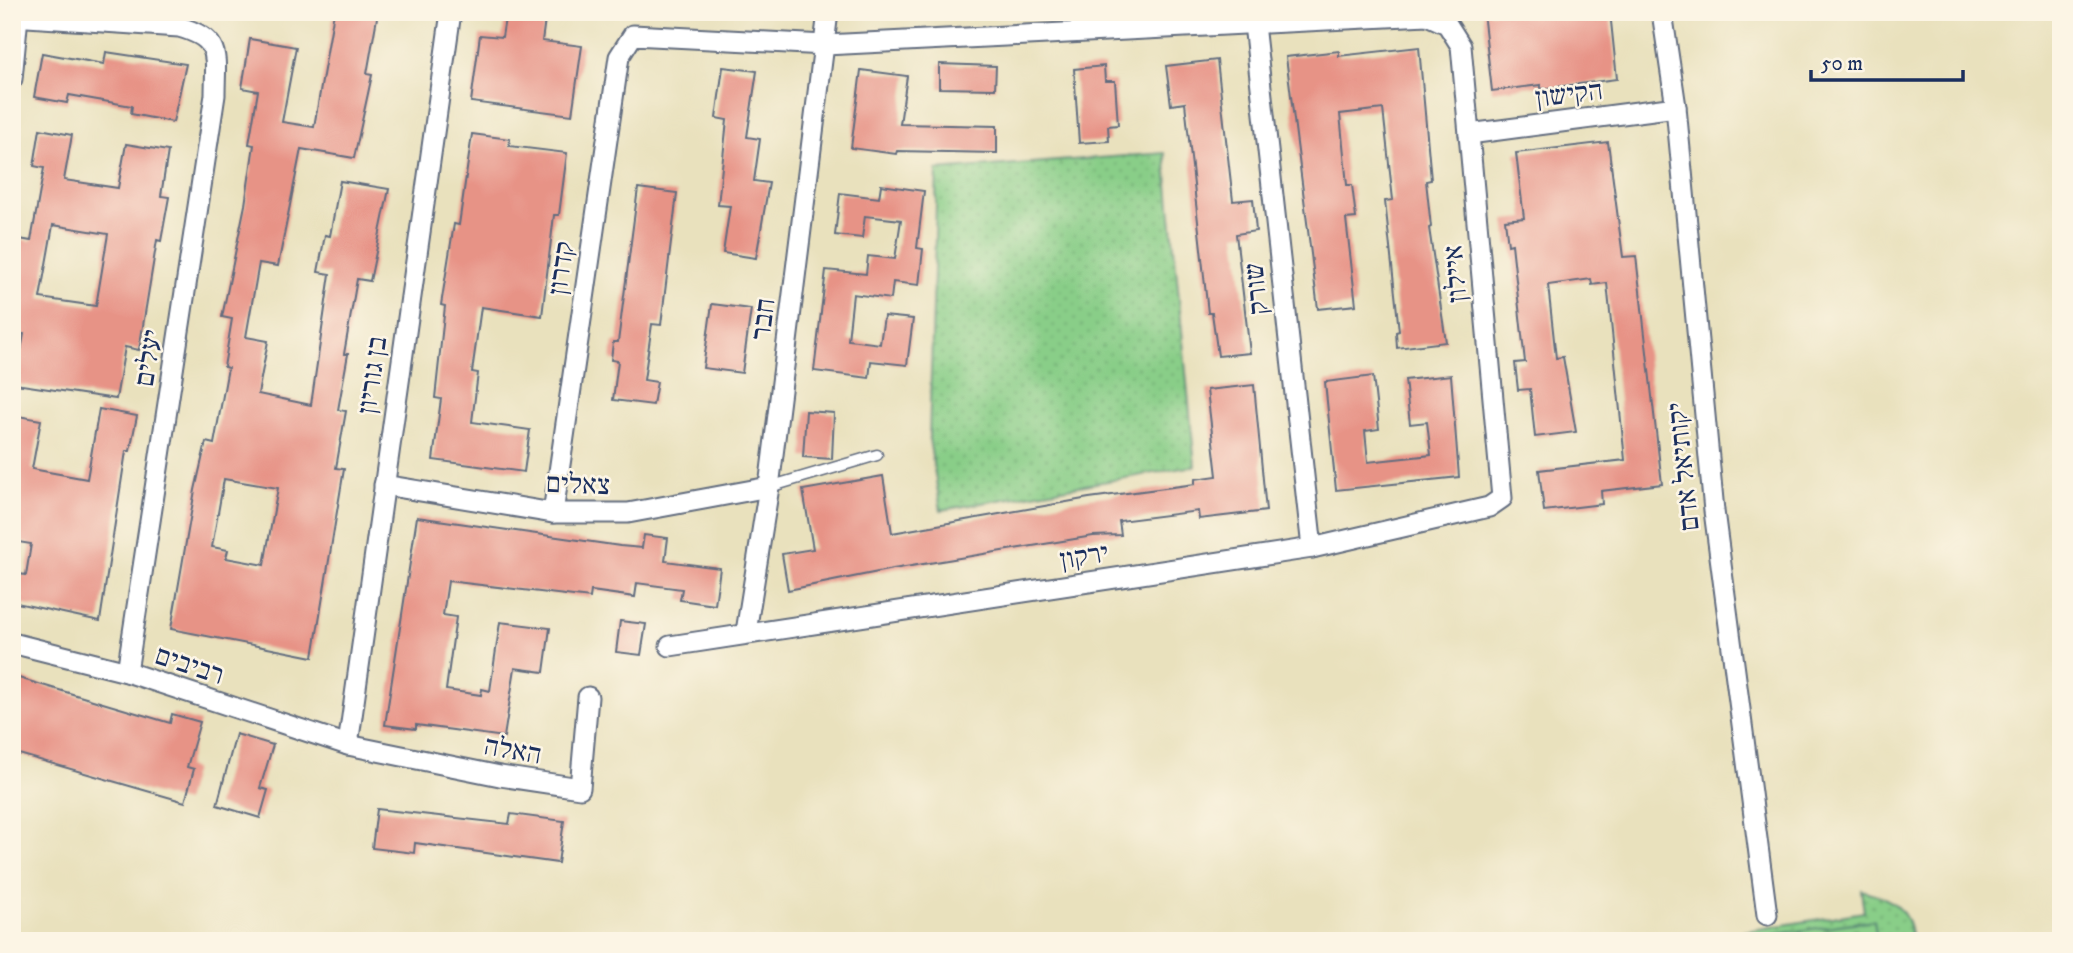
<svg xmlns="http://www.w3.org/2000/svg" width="2073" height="953" font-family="'IM FELL DW Pica','Frank Ruhl Libre',serif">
  <defs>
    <pattern id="green-dots" width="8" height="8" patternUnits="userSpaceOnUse" patternTransform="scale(1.75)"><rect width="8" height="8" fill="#89ce88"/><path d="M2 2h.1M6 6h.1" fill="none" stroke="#76b178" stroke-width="1.8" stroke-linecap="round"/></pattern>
    <pattern id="cemetery-stones" width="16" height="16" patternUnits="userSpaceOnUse" patternTransform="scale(1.75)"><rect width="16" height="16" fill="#89ce88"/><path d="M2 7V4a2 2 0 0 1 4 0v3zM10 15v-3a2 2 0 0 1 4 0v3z" fill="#76b178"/></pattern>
  </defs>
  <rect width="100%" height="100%" fill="#fcf5e5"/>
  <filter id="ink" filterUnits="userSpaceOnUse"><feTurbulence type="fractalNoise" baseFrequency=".0143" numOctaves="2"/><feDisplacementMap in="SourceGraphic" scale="14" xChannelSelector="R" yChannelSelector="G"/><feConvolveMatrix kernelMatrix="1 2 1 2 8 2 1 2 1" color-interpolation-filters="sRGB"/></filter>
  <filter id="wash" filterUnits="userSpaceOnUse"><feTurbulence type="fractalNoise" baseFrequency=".00686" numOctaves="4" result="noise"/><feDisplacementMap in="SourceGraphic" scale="28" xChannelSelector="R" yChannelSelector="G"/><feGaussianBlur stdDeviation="1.57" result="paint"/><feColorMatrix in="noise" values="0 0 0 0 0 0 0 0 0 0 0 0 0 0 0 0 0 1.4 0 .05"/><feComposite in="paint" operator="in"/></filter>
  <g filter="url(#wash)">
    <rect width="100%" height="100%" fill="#e9e1bd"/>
    <g fill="url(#green-dots)" stroke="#527e73" stroke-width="2">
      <path d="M1165,153l30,313 -254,44 -12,-71 8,-269z"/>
      <path d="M1861,890c31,8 48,18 51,51h-178l-1,-8 131,-21z"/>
    </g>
    <path fill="url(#cemetery-stones)" stroke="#527e73" stroke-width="2" d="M1874,920l3,21h-142v-1z"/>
    <g id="blocks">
      <g fill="#e79386" fill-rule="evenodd">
        <path d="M334,12h44l-11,62 5,1 -18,83 -53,-9 -23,117 -19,-3 -13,74 22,4 -10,53 53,11 19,-131 -12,-2 7,-37 5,1 10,-55 49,8 -19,92 -13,-2 -13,75h4l-10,56 8,1 -10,57 8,1 -31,188 -142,-28 24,-139 11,-48 8,2 14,-76 -4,-1 8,-48 -10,-2 23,-112 9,-60 -5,-1 9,-53 -16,-3 8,-49 46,8 -14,75 32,5zM224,479l54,9 -14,77 -38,-7 2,-8 -16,-3z"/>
        <path d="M506,12h40l-4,29 40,5 -10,69 -101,-13 9,-67 22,2z"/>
        <path d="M1483,12h127l7,67 -76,10v-4l-49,6z"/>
        <path d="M1419,47l12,133 -5,1 5,46 -2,1 17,114 -49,6 -1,-16 3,-1 -14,-130 8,-1 -10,-91 -43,5 7,71h5l4,33 -10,1 10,86 -38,4 -32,-252 53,-6v5z"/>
        <path d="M106,52l80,12 -13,58 -42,-8 1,-8 -63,-11 -2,8 -33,-6 8,-44 62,11z"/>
        <path d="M1217,60l16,141 20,-2 3,32 -20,3 14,119 -32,3 -6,-43h-4l-23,-210 -14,2 -5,-39z"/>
        <path d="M939,64l57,2 -1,23 -56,-1z"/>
        <path d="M1104,66l1,15h10l3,44 -10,1 1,15 -30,2 -5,-74z"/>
        <path d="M723,67l34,4 -10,66 13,2 -6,42 15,2 -13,75 -33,-5 7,-47 -12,-1 9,-85 -11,-2z"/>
        <path d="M861,70l46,6 -7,48 97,2v27l-100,-2 -1,3 -45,-6z"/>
        <path d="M40,129l32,6 -8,45 54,8 8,-44 42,7 -7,45 8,1 -8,44 -4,-1 -18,110 -14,-3 -9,52 -101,-15 9,-50 -12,-2v-83l2,-11 17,3 13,-73 -10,-2zM53,225l55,9 -12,72 -56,-8z"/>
        <path d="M472,134l38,5 -1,7 58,7 -8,62h-5l-12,101 -61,-9 -9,65 6,1 -6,49 58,8 -6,42 -91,-12 8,-61 -6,-1 10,-92 -4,-1 13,-81 5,1z"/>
        <path d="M1608,142l15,115 13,-1 26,228 -61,7 1,13 -58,7 -5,-41 86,-10 -18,-177 -15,2 -1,-6 -43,6 8,73 7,-1 13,75 -41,5 -5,-48 -12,1 -3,-27 10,-1 -13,-118 -4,1 -3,-25 19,-2 -8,-65z"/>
        <path d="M881,185l43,6 -7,57 6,1 -4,36 -26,-3 -2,17 -38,-5 -5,46 32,4 4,-28 29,3 -6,46 -36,-4 -2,17 -55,-7 12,-101 40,4 2,-18 27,3 6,-39 -36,-4 -3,22 -27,-3 5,-42 39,5z"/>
        <path d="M638,188l39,5 -16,132 -9,-1 -8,56 13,2 -4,23 -40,-5 5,-39 -7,-1 2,-18h5z"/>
        <path d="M712,304l39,5 -9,64 -39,-5z"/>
        <path d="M1451,375l8,102 -123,13 -11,-108 48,-6 6,53 -14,2 3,31 63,-7 -4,-33 -17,2 -5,-44z"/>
        <path d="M1254,385l12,126 -67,8 -1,-8 -79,10 2,14 -28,1 -200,33 -105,21 -6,-36 31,-5 -10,-59 80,-14 9,57 197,-35 106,-14v-5l22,-3 -10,-86z"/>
        <path d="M99,409l38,7 -7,35h-4l-26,170 -88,-19v-29l14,2 5,-31 -19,-3v-126l29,5 -9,49 55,10z"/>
        <path d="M806,411l28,2 -2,46 -29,-2z"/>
        <path d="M417,517l203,29 22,2 2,-13 24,3 -3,23 55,7 -5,37 -35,-5 2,-11 -45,-6 -2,14 -44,-6 -1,7 -142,-17 -5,34 13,2 -10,73 35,5 1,-6 8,2 10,-69 50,6 -6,44 -29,-4 -11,69 -88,-12v4l-31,-4z"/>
        <path d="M620,621l26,3 -5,31 -25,-3z"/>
        <path d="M12,676l158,47 2,-9 28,8 -13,45 7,2 -9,33 -173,-50z"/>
        <path d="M236,734l37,11 -13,43 8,2 -8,28 -43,-13z"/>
        <path d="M377,809l132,15 2,-10 53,7 -6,42 -143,-20 -1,10 -42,-5z"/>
      </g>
    </g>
  </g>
  <g filter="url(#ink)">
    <use href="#blocks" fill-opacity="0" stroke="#636d7f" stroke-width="2"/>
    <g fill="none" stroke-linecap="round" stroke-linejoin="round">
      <g stroke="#636d7f" stroke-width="13">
        <path id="service" d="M769,487l108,-32"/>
      </g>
      <g stroke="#636d7f" stroke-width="23">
        <g id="minor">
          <path d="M1662,12l14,95 38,404 53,404"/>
          <path d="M12,16l167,11c44,12 36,29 36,68l-88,577"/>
          <path d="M1254,24l58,524"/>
          <path d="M12,79l6,-63"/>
          <path d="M1469,134l207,-27"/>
          <path d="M384,485l169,28h75l141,-26"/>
          <path d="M553,513l66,-456 14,-22 192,10 602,-30 20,9 14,22 41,452 -13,9 -177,41 -642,98"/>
          <path d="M746,632l23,-145 59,-475"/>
          <path d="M12,643l115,29 221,73 152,31 80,12 8,-91"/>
          <path d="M348,745l103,-733"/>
        </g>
      </g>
      <use href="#service" stroke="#fff" stroke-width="10"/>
      <use href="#minor" stroke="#fff" stroke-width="19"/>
    </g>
  </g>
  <g text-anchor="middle" stroke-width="5" stroke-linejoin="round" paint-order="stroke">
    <g font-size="28" fill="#1b2f5e" stroke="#fcf5e5">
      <text transform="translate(1569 93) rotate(-7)" y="10">הקישון</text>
      <text transform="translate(560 268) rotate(-82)" y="10">קדרון</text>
      <text transform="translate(1454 274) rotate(-95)" y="10">איילון</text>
      <text transform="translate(1255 289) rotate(-96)" y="10">שורק</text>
      <text transform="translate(762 319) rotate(-83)" y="10">חבר</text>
      <text transform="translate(147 358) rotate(-81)" y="10">יעלים</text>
      <text transform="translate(371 375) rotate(-82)" y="10">בן גוריון</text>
      <text transform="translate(1682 467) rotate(-96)" y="10">יקותיאל אדם</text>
      <text transform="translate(578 483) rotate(2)" y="10">צאלים</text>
      <text transform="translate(1084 555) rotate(-9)" y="10">ירקון</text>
      <text transform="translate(190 664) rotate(18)" y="10">רביבים</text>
      <text transform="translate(513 749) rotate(10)" y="10">האלה</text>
    </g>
  </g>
  <rect width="2073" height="953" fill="none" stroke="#fcf5e5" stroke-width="42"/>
  <path d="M1811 70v10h152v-10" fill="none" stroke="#1b2f5e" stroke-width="3.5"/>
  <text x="1821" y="70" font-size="21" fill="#1b2f5e" stroke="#fcf5e5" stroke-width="5" paint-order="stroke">50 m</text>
</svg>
